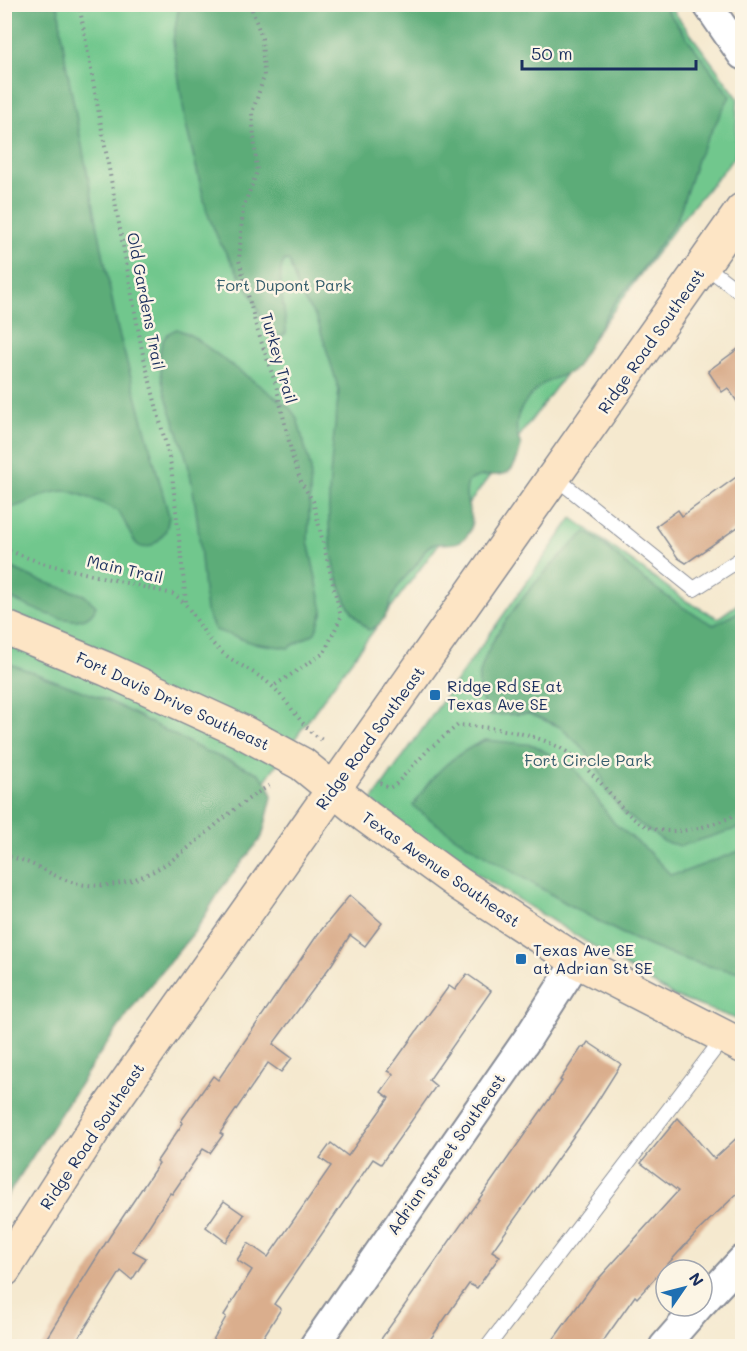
<svg xmlns="http://www.w3.org/2000/svg" width="747" height="1351" font-family="Mali,sans-serif">
  <rect width="100%" height="100%" fill="#fcf5e5"/>
  <filter id="ink" filterUnits="userSpaceOnUse"><feTurbulence type="fractalNoise" baseFrequency=".0167" numOctaves="2"/><feDisplacementMap in="SourceGraphic" scale="12" xChannelSelector="R" yChannelSelector="G"/><feConvolveMatrix kernelMatrix="1 2 1 2 8 2 1 2 1" color-interpolation-filters="sRGB"/></filter>
  <filter id="wash" filterUnits="userSpaceOnUse"><feTurbulence type="fractalNoise" baseFrequency=".008" numOctaves="4" result="noise"/><feDisplacementMap in="SourceGraphic" scale="24" xChannelSelector="R" yChannelSelector="G"/><feGaussianBlur stdDeviation="1.35" result="paint"/><feColorMatrix in="noise" values="0 0 0 0 0 0 0 0 0 0 0 0 0 0 0 0 0 1.4 0 .05"/><feComposite in="paint" operator="in"/></filter>
  <g filter="url(#wash)">
    <rect width="100%" height="100%" fill="#f5e9cf"/>
    <g fill="#71c78d" stroke="#467b76" stroke-width="1.5">
      <path d="M5,5h664l69,93 -3,59 -53,62 -343,458 -218,305 -116,183z"/>
      <path d="M572,518l116,84 30,16 24,-17v420l-67,-24 -307,-191z"/>
    </g>
    <g fill="#5cac78" stroke="#3c6e6b" stroke-width="1.5">
      <path d="M4,5h54l8,59 52,266 51,186c-2,12 -3,19 -14,27 -23,18 -26,-23 -38,-32 -6,-5 -43,-20 -51,-20 -22,-1 -41,16 -61,18z"/>
      <path d="M179,5h484l67,91 -32,61 -21,63 -40,56 -24,29 -38,64c-10,8 -24,8 -33,16 -20,17 -33,35 -21,60 -9,47 -29,20 -53,37 -7,21 9,34 2,49 -12,23 -34,5 -44,18 -2,3 -4,8 -7,12 -6,10 -18,18 -23,29 -8,15 -9,36 -28,40 -7,-8 -16,-16 -20,-25 -32,-66 -16,-146 -9,-215l-22,-71 -18,-26 -10,-32 -4,-1c-11,12 2,55 1,73l-4,3h-7l-9,-8 -13,-30 -34,-57 -12,-29 -21,-87 -13,-84z"/>
      <path d="M177,329l15,7 98,72 7,10 14,51 -3,72 15,70 -8,22 -27,15 -35,-5 -38,-13 -9,-19c-5,-47 -7,-96 -17,-142 -8,-38 -31,-77 -29,-116 1,-13 6,-20 17,-24z"/>
      <path d="M586,532c18,10 28,22 43,35 26,22 55,43 85,58l28,-15v217l-61,19 -16,-4 -42,-30 -16,-20 -6,-18 -17,-25 -24,-22 -30,-13 -43,1c-3,-12 -10,-24 -8,-36 7,-48 71,-115 107,-147z"/>
      <path d="M4,564l32,15 48,16 12,11c-12,33 -70,-2 -91,-10z"/>
      <path d="M5,662l104,39 94,49 55,23 11,12 3,12 -10,40 -41,52 -25,41 -59,71 -43,61 -89,137z"/>
      <path d="M485,740l49,5 42,25 38,53 31,25 25,26 11,-1 61,-23v122c-76,-9 -145,-50 -210,-89 -41,-24 -82,-47 -119,-77 19,-32 38,-50 72,-66z"/>
    </g>
    <g id="blocks">
      <g fill="#daae8d">
        <path d="M742,346v63l-14,-21 -6,4 -14,-21z"/>
        <path d="M742,473v51l-56,39 -8,-5 -22,-32 22,-16 4,6z"/>
        <path d="M350,895l32,28 -17,23 -15,-11 -18,29 -59,80 19,14 -11,14 -13,-9 -48,70 3,2 -13,18 -7,-4 -31,45 -2,-1 -37,58 13,7 -14,22 -11,-9 -48,76h-32l69,-111 49,-73 -2,-2 26,-38 -2,-2 32,-45 5,4 100,-146z"/>
        <path d="M467,974l24,17 -62,89 7,6 -55,78 -8,-5 -99,145 7,5 -24,38h-48l17,-30 -2,-2 28,-45 -15,-10 11,-17 20,14 63,-91 -11,-8 11,-15 17,13 41,-58 -8,-6 13,-18 -6,-3 61,-85 6,4z"/>
        <path d="M588,1042l33,22 -31,49 -98,138 8,5 -23,32 -8,-4 -44,63h-34l-10,-8 181,-258 -2,-1 22,-33 2,1z"/>
        <path d="M678,1118l36,41 28,-26v56l-45,43 -60,66 -2,-2 -36,51h-51l44,-61 86,-95 -37,-28z"/>
        <path d="M224,1201l20,14 -18,27 -20,-15z"/>
      </g>
    </g>
  </g>
  <g filter="url(#ink)">
    <use href="#blocks" fill-opacity="0" stroke="#888c96" stroke-width="1.5"/>
    <g fill="none" stroke-linecap="round" stroke-linejoin="round">
      <g stroke="#888c96" stroke-width="16">
        <g id="service">
          <path d="M704,265l38,29"/>
          <path d="M555,477l139,112 48,-31"/>
          <path d="M488,1346l236,-309"/>
        </g>
      </g>
      <g stroke="#888c96" stroke-width="32">
        <g id="minor">
          <path d="M707,4l35,51"/>
          <path d="M702,1303l40,-43"/>
          <path d="M314,1346l214,-308 49,-77"/>
          <path d="M664,1346l35,-40"/>
        </g>
      </g>
      <g stroke="#888c96" stroke-width="36">
        <g id="secondary">
          <path d="M4,627l102,42 135,62 61,33 65,53 92,67 118,77 165,85"/>
          <path d="M4,1270l94,-147 644,-913"/>
        </g>
      </g>
      <g stroke="#888c96" stroke-width="4" stroke-dasharray="1.5 4.5" stroke-linecap="butt">
        <path d="M79,4l63,346 29,115 15,137"/>
        <path d="M250,4l12,34 2,39 -12,36 5,59 -14,36 -4,52 17,66 20,59 17,74 9,25 11,17 28,116 -17,36 -52,34"/>
        <path d="M4,549l38,14 131,31c20,12 26,36 43,53 16,16 40,24 57,40 18,17 28,41 51,54"/>
        <path d="M380,783l9,5 6,-3 34,-36 29,-24c39,3 77,7 111,28 9,5 16,15 24,22 15,14 28,35 44,46 30,21 76,5 105,-9"/>
        <path d="M4,856c29,3 53,26 82,29 82,7 122,-67 185,-100"/>
      </g>
      <use href="#service" stroke="#fff" stroke-width="14"/>
      <use href="#minor" stroke="#fff" stroke-width="28"/>
      <use href="#secondary" stroke="#fde5c5" stroke-width="33"/>
    </g>
  </g>
  <g fill="#1f6fb2" stroke="#fcf5e5" stroke-width="2">
    <rect x="429" y="689" width="12" height="12" rx="3"/>
    <rect x="515" y="953" width="12" height="12" rx="3"/>
  </g>
  <g text-anchor="middle" stroke-width="5" stroke-linejoin="round" paint-order="stroke">
    <g font-size="16" fill="#355d6c" stroke="#fcf5e5">
      <text x="284" y="291">Fort Dupont Park</text>
      <text x="588" y="766">Fort Circle Park</text>
    </g>
    <g font-size="16" fill="#1b2f5e" stroke="#fcf5e5">
      <text transform="translate(146 301) rotate(79)" y="6">Old Gardens Trail</text>
      <text transform="translate(651 341) rotate(-55)" y="6">Ridge Road Southeast</text>
      <text transform="translate(279 358) rotate(74)" y="6">Turkey Trail</text>
      <text transform="translate(125 569) rotate(13)" y="6">Main Trail</text>
      <text transform="translate(173 701) rotate(25)" y="6">Fort Davis Drive Southeast</text>
      <text transform="translate(370 738) rotate(-54)" y="6">Ridge Road Southeast</text>
      <text transform="translate(441 869) rotate(35)" y="6">Texas Avenue Southeast</text>
      <text transform="translate(92 1136) rotate(-56)" y="6">Ridge Road Southeast</text>
      <text transform="translate(446 1154) rotate(-55)" y="6">Adrian Street Southeast</text>
    </g>
    <g font-size="16" fill="#1b2f5e" stroke="#fcf5e5" text-anchor="start">
      <text x="447" y="692">Ridge Rd SE at<tspan x="447" dy="18">Texas Ave SE</tspan></text>
      <text x="533" y="956">Texas Ave SE<tspan x="533" dy="18">at Adrian St SE</tspan></text>
    </g>
  </g>
  <rect width="747" height="1351" fill="none" stroke="#fcf5e5" stroke-width="24"/>
  <g transform="translate(684 1288) rotate(55)"><circle r="28" fill="#fcf5e5" stroke="#a2a6af" stroke-width="1.5"/>
  <path d="M0-4.5L10 22L0 15L-10 22Z" fill="#1f6fb2"/>
  <text y="-9" font-size="16" font-weight="bold" text-anchor="middle" fill="#1b2f5e">N</text>
  </g>
  <path d="M522 60v9h174v-9" fill="none" stroke="#1b2f5e" stroke-width="3"/>
  <text x="531" y="60" font-size="18" fill="#1b2f5e" stroke="#fcf5e5" stroke-width="4.5" paint-order="stroke">50 m</text>
</svg>
